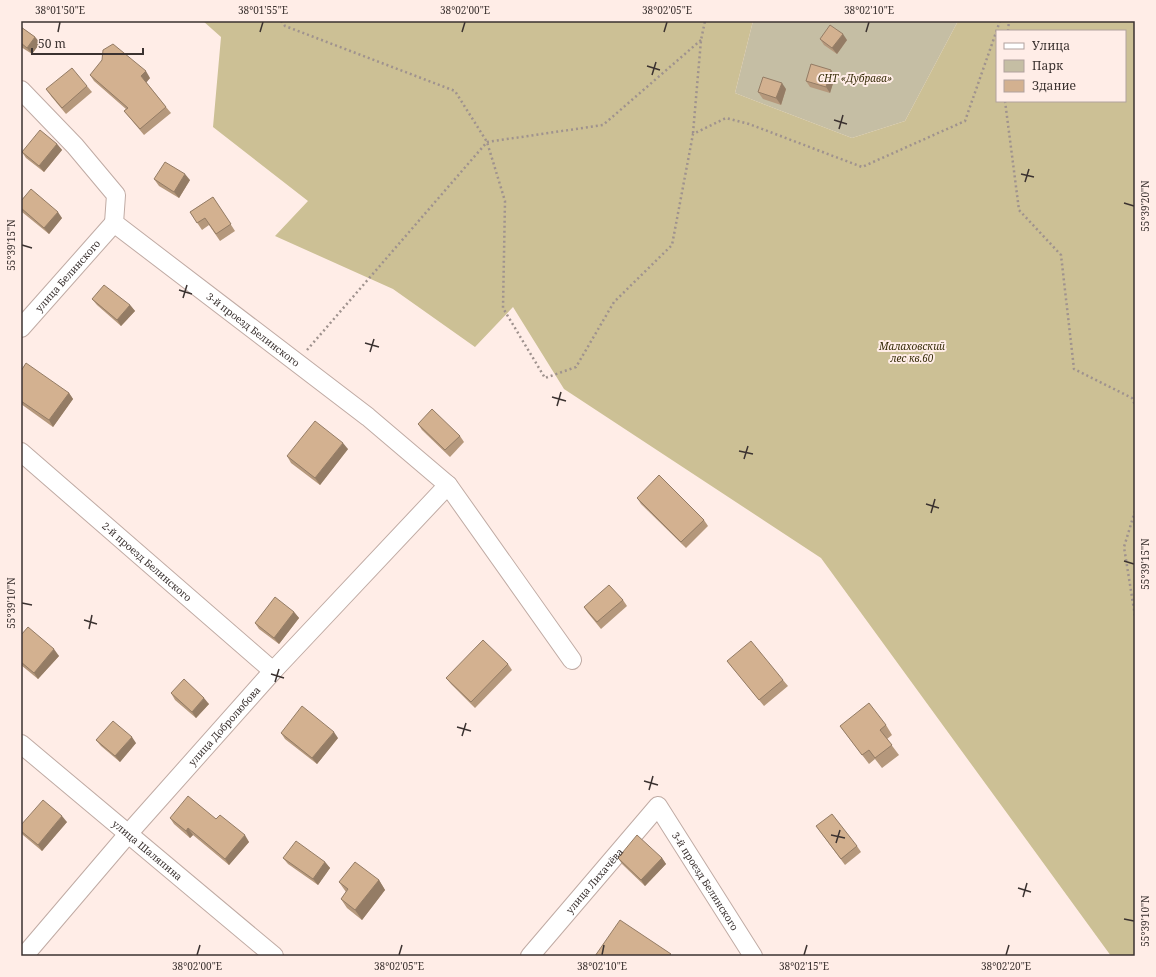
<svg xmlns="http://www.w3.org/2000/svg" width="1156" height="977" font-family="'Noto Serif',serif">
  <rect width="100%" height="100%" fill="#ffede7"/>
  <path fill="#c5bea4" d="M753,21h205l-53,100 -53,17 -117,-45z"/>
  <path fill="#ccc095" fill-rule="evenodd" d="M203,21h550l-18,72 117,45 53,-17 53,-100h177v935h-24l-290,-398 -257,-169 -51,-82 -38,40 -82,-58 -118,-53 33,-35 -95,-74 8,-90zM997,31h128v70h-128z"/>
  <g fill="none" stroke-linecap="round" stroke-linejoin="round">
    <g stroke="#c0aba4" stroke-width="20">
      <g id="minor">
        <path id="s1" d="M21,90l54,56 41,49 -2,28 254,194 80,68 124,175"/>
        <path id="s2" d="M21,328l93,-105"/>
        <path id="s3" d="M21,452l252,219"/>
        <path id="s4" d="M21,744l253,212"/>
        <path id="s5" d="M24,956l104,-122 145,-163 175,-186"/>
        <path id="s6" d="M530,956l128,-150 95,150"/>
      </g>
    </g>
    <g stroke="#9f928e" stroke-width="2.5" stroke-dasharray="2 3" stroke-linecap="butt">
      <path d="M281,21l4,5 170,65 32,51 18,59 -2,107 42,70 31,-11 38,-65 58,-57 21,-111 33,-16 23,6 113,43 103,-46 35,-100"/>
      <path d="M1008,31l1,-10"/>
      <path d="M1005,101l14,109 42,45 13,114 58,29 3,7"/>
      <path d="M693,133l8,-93 4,-19"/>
      <path d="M307,350l180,-208 116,-17 98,-85"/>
      <path d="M1135,511l-11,36 11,69"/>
    </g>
    <use href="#minor" stroke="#fff" stroke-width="18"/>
  </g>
  <g fill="#b5987c">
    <path d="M21,27l14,10 5,6 -8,11 -11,-7z"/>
    <path d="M820,39l27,1 -10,14 -13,-9z"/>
    <path d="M831,70l4,7 -5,16 -20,-6 -4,-6z"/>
    <path d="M90,75l60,3 -4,4 20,25 5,6 -27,22 -20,-24 2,-2 -32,-28z"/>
    <path d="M87,86l5,6 -26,22 -15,-18 -5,-7z"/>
    <path d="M786,89l-5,16 -18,-6 -5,-7z"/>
    <path d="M57,144l5,6 -18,22 -18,-14 -4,-6z"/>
    <path d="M154,179l36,1 -11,18 -20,-12z"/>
    <path d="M213,197l22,34 -15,10 -11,-16 -7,5 -12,-18z"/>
    <path d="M21,201l41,17 -13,16 -27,-22 -1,-2z"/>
    <path d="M92,299l38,6 5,6 -14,15 -24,-21z"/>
    <path d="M21,371l48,22 4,6 -20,28 -32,-23z"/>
    <path d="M418,424l42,12 4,6 -14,15 -28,-27z"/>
    <path d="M348,449l-28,36 -29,-22 -4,-7z"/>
    <path d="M637,498l67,22 4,6 -22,22 -45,-44z"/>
    <path d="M623,600l4,6 -26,23 -13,-16 -4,-6z"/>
    <path d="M294,612l5,6 -20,26 -20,-15 -4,-6z"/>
    <path d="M21,635l38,21 -21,23 -17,-14z"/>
    <path d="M727,661l56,19 5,6 -24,20 -32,-39z"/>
    <path d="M508,664l4,6 -37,38 -24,-24 -5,-6z"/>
    <path d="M171,693l38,11 -13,14 -21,-18z"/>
    <path d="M886,725l6,10 -5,4 12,16 -17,13 -7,-9 -6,5 -29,-38z"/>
    <path d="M281,733l57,5 -21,26 -32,-25z"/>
    <path d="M96,740l40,3 -16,19 -19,-16z"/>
    <path d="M170,818l46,1 33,23 -20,23 -36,-30 -3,3 -16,-14z"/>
    <path d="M67,822l-25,29 -19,-16 -2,-2v-8z"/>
    <path d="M816,826l41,20 4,6 -16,13z"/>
    <path d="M283,858l42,4 5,6 -12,17 -30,-21z"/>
    <path d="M618,858h44l4,6 -21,22 -23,-22z"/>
    <path d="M379,880l6,10 -23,30 -15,-12 -6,-9 5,-7 -7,-10z"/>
  </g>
  <g fill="#947c65">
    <path d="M843,34l4,6 -10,14 -5,-6z"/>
    <path d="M35,37l5,6 -8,11 -5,-6z"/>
    <path d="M831,70l4,7 -5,16 -4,-6z"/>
    <path d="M146,71l4,7 -4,5 -5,-7z"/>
    <path d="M782,83l4,6 -5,16 -5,-7z"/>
    <path d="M57,144l5,6 -18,22 -5,-6z"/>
    <path d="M185,174l5,6 -11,18 -5,-6z"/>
    <path d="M58,212l4,6 -13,16 -5,-6z"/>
    <path d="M130,305l5,6 -14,15 -4,-6z"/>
    <path d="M69,393l4,6 -20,28 -4,-7z"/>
    <path d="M343,443l5,6 -28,36 -5,-7z"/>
    <path d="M294,612l5,6 -20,26 -5,-6z"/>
    <path d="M54,649l5,7 -21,23 -4,-6z"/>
    <path d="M204,698l5,6 -13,14 -4,-6z"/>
    <path d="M334,732l4,6 -21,26 -5,-6z"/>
    <path d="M132,737l4,6 -16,19 -5,-6z"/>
    <path d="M62,816l5,6 -25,29 -4,-6z"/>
    <path d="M188,828l5,7 -3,3 -4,-7z"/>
    <path d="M245,835l4,7 -20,23 -4,-6z"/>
    <path d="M662,858l4,6 -21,22 -4,-6z"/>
    <path d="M325,862l5,6 -12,17 -5,-6z"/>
    <path d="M379,880l6,10 -23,30 -7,-10z"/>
  </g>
  <g fill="#d3b190" stroke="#947c65">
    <path d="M830,25l13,9 -11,14 -12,-9z"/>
    <path d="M21,27l14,10 -8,11 -6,-5z"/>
    <path d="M113,44l33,27 -5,5 25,31 -26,22 -16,-18 4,-3 -38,-33 12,-15 1,-10z"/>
    <path d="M811,64l20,6 -5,17 -20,-6z"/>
    <path d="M72,68l15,18 -25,22 -16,-19z"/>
    <path d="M763,77l19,6 -6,15 -18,-6z"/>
    <path d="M40,130l17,14 -18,22 -17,-14z"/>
    <path d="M165,162l20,12 -11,18 -20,-13z"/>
    <path d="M31,189l27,23 -14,16 -23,-20v-7z"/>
    <path d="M213,197l18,27 -15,10 -11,-16 -8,5 -7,-11z"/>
    <path d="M104,285l26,20 -13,15 -25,-21z"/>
    <path d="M26,363l43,30 -20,27 -28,-19v-30z"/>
    <path d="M432,409l28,27 -15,14 -27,-26z"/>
    <path d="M315,421l28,22 -28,35 -28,-22z"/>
    <path d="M659,475l45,45 -23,22 -44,-44z"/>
    <path d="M609,585l14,15 -26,22 -13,-15z"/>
    <path d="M275,597l19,15 -20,26 -19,-15z"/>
    <path d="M28,627l26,22 -20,24 -13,-11v-27z"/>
    <path d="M483,640l25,24 -37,38 -25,-24z"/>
    <path d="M751,641l32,39 -24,20 -32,-39z"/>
    <path d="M184,679l20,19 -12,14 -21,-19z"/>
    <path d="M869,703l17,22 -6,5 12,15 -17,13 -6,-8 -7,5 -22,-29z"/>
    <path d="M302,706l32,26 -22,26 -31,-25z"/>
    <path d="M113,721l19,16 -17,19 -19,-16z"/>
    <path d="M188,796l28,23 4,-4 25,20 -20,24 -37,-31 -2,3 -16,-13z"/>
    <path d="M43,800l19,16 -24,29 -17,-14v-6z"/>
    <path d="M832,814l25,32 -16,13 -25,-33z"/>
    <path d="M637,835l25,23 -21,22 -23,-22z"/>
    <path d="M296,841l29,21 -12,17 -30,-21z"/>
    <path d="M355,862l24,18 -24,30 -14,-11 7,-10 -9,-7z"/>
    <path d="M620,920l51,34 -2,2h-74z"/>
  </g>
  <path fill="none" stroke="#3b3230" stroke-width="1.5" d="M58,32l2,-10M260,32l3,-10M462,32l3,-10M664,32l3,-10M866,32l3,-10M647,66l13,4M652,75l4,-13M834,120l13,4M839,129l4,-14M1021,174l13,3M1025,182l4,-13M1124,203l10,3M22,245l10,3M179,290l13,4M183,298l4,-13M365,343l14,4M370,352l4,-13M552,397l14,4M557,406l4,-14M739,451l14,3M744,459l4,-13M926,504l13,4M931,513l4,-14M1124,561l10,3M22,603l10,2M84,620l13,4M89,629l3,-14M271,674l13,4M275,682l4,-13M457,727l14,4M462,736l4,-13M644,781l14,4M649,790l4,-14M831,835l14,3M836,843l4,-13M1018,888l13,4M1023,897l4,-14M1124,919l10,2M197,955l3,-10M399,955l3,-10M602,955l2,-10M804,955l3,-10M1006,955l3,-10"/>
  <g text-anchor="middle" stroke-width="4" stroke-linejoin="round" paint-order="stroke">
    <g font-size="10" font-style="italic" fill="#352b07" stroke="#ffede7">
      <text x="855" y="82">СНТ «Дубрава»</text>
      <text x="912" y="350">Малаховский<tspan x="912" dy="12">лес кв.60</tspan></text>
    </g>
    <g font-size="10" fill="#3b3230" stroke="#ffede7">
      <text dy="4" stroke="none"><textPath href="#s2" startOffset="70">улица Белинского</textPath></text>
      <text dy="4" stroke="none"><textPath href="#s1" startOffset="345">3-й проезд Белинского</textPath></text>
      <text dy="4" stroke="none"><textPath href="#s3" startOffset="167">2-й проезд Белинского</textPath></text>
      <text dy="4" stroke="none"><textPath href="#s5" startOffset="305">улица Добролюбова</textPath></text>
      <text dy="4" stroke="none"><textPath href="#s4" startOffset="165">улица Шаляпина</textPath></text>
      <text dy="4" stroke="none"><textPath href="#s6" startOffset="99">улица Лихачёва</textPath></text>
      <text dy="4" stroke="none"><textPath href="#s6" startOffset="286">3-й проезд Белинского</textPath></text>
    </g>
  </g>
  <rect width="1156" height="977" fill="none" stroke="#ffede7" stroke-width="44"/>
  <rect x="996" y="30" width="130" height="72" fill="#ffede7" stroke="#b1a29e"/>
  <rect x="1004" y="43" width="20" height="6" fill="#ffffff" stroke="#b1a29e"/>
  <text x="1032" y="50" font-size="12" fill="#3b3230">Улица</text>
  <rect x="1004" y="60" width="20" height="12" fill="#c5bea4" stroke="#b1a29e"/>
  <text x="1032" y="70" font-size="12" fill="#3b3230">Парк</text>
  <rect x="1004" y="80" width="20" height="12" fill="#d3b190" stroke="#b1a29e"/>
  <text x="1032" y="90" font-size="12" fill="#3b3230">Здание</text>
  <path d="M32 48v6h111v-6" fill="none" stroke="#3b3230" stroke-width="2"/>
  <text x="38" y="48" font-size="12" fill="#3b3230" stroke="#ffede7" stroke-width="3" paint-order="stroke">50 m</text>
  <rect x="22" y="22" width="1112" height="933" fill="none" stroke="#3b3230" stroke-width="1.5"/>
  <g font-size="10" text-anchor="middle" fill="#3b3230">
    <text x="60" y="14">38°01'50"E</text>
    <text x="263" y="14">38°01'55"E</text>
    <text x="465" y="14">38°02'00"E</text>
    <text x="667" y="14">38°02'05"E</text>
    <text x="869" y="14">38°02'10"E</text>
    <text transform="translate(1145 206) rotate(-90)" y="4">55°39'20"N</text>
    <text transform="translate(11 245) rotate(-90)" y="4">55°39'15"N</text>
    <text transform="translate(1145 564) rotate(-90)" y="4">55°39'15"N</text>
    <text transform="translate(11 603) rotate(-90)" y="4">55°39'10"N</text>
    <text transform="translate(1145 921) rotate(-90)" y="4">55°39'10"N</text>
    <text x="197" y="970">38°02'00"E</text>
    <text x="399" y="970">38°02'05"E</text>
    <text x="602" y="970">38°02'10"E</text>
    <text x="804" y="970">38°02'15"E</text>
    <text x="1006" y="970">38°02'20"E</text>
  </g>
</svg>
